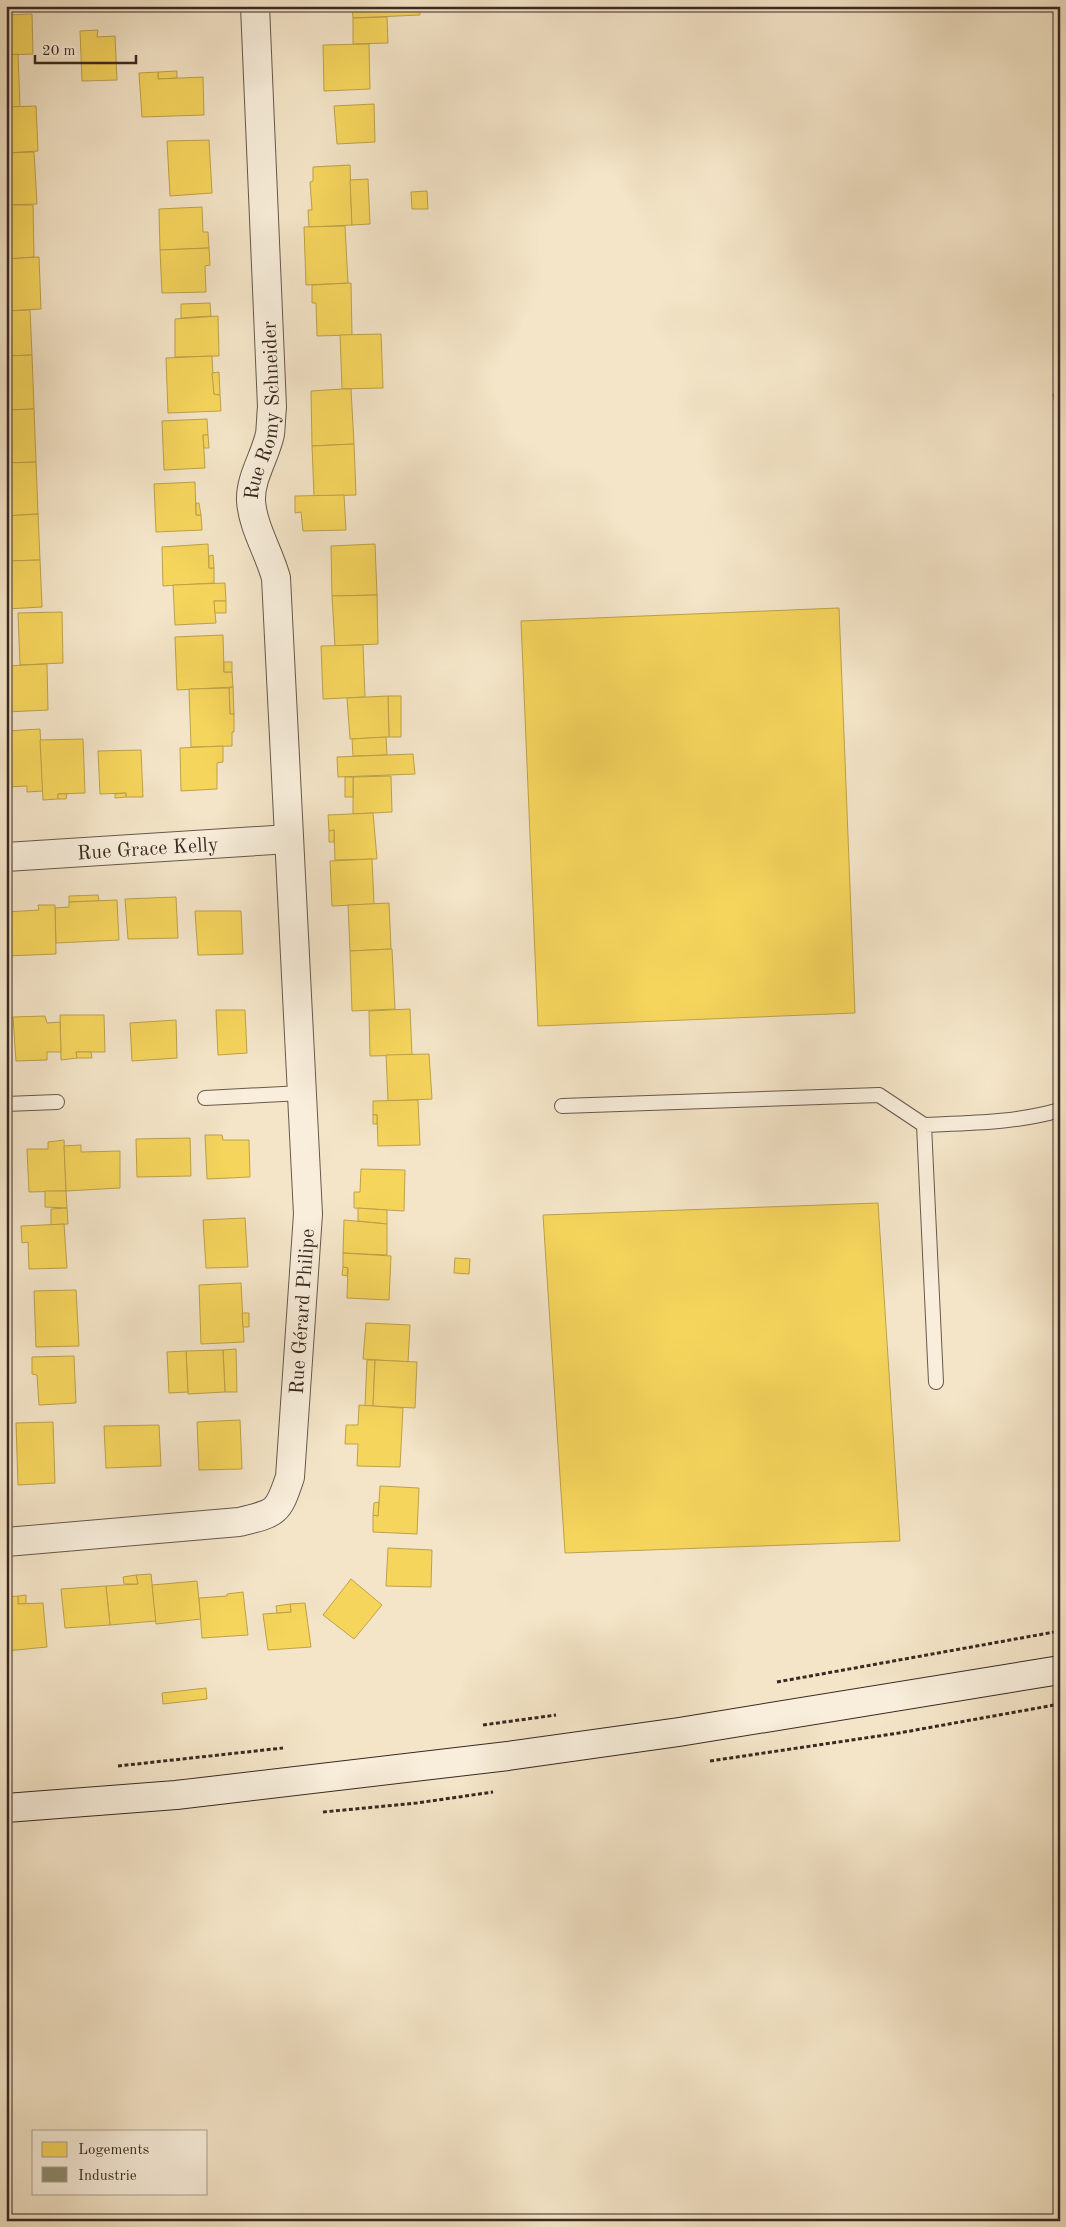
<svg xmlns="http://www.w3.org/2000/svg" width="1066" height="2227" font-family="'Old Standard TT',serif">
  <rect width="100%" height="100%" fill="#f4e5c8"/>
  <filter id="stains"><feTurbulence type="fractalNoise" baseFrequency=".004" numOctaves="4"/><feColorMatrix values="0 0 0 0 .2 0 0 0 0 .09 0 0 0 0 .02 0 0 0 .5 -.17"/></filter>
  <radialGradient id="worn" r=".72"><stop offset=".6" stop-color="#630" stop-opacity="0"/><stop offset="1" stop-color="#630" stop-opacity=".3"/></radialGradient>
  <g fill="#f6d55c" stroke="#bda14a">
    <path d="M352,6h68v9l-67,3z"/>
    <path d="M32,14l1,40 -27,1v-40z"/>
    <path d="M387,17l1,26 -35,1v-26z"/>
    <path d="M98,30l-1,7 18,-1 2,44 -35,1 -2,-50z"/>
    <path d="M369,44l1,45 -46,2 -1,-46z"/>
    <path d="M18,54l2,53h-14v-52z"/>
    <path d="M177,71v7l-19,1v-7z"/>
    <path d="M158,72v7l45,-2 1,38 -62,2 -3,-44z"/>
    <path d="M374,104l1,38 -38,2 -3,-38z"/>
    <path d="M36,106l2,45 -32,2v-46z"/>
    <path d="M209,140l3,53 -42,3 -3,-55z"/>
    <path d="M34,152l3,52 -31,1v-52z"/>
    <path d="M350,165l2,60 -43,2 -1,-17h4l-2,-28 3,-1v-14z"/>
    <path d="M368,179l2,45 -18,1 -2,-45z"/>
    <path d="M427,191l1,18h-16l-1,-17z"/>
    <path d="M6,205h27l1,52 -28,2z"/>
    <path d="M202,207l1,25h5l1,16 -49,2 -1,-41z"/>
    <path d="M345,226l3,57 -42,2 -2,-58z"/>
    <path d="M209,248l1,17 -5,1 1,26 -44,1 -2,-43z"/>
    <path d="M39,257l2,52 -35,2v-52z"/>
    <path d="M351,283l1,52 -35,1 -1,-33h-4v-18z"/>
    <path d="M210,303l1,13 -30,2v-14z"/>
    <path d="M30,310l2,45 -26,1v-45z"/>
    <path d="M218,316l1,40 -44,1v-38z"/>
    <path d="M381,334l2,54 -41,1 -2,-54z"/>
    <path d="M32,355l2,54 -28,1v-54z"/>
    <path d="M212,356l2,38 6,1 1,16 -53,2 -2,-55z"/>
    <path d="M219,372l1,23 -6,-1 -2,-21z"/>
    <path d="M342,389h9l3,55 -42,2 -1,-55z"/>
    <path d="M34,409l2,53 -30,1v-53z"/>
    <path d="M207,419l1,16h-5l2,33 -41,2 -2,-49z"/>
    <path d="M203,435h5l1,13h-5z"/>
    <path d="M354,444l2,51 -42,1 -2,-50z"/>
    <path d="M36,462l2,52 -32,2v-53z"/>
    <path d="M195,482l1,33h5l1,15 -46,2 -2,-48z"/>
    <path d="M344,495l2,35 -43,1 -2,-19 -6,1v-17z"/>
    <path d="M196,503h3l2,12h-5z"/>
    <path d="M38,514l2,46 -34,1v-45z"/>
    <path d="M208,544l1,24h5v15l-51,3 -1,-39z"/>
    <path d="M375,544l2,51 -45,1 -1,-50z"/>
    <path d="M213,555l1,13h-5v-12z"/>
    <path d="M40,560l2,47 -36,2v-48z"/>
    <path d="M225,583l1,18h-12l2,22 -41,2 -2,-40z"/>
    <path d="M377,595l1,49 -43,2 -3,-50z"/>
    <path d="M214,601h12v12h-11z"/>
    <path d="M839,608l16,405 -317,13 -17,-405z"/>
    <path d="M62,612l1,51 -43,2 -2,-52z"/>
    <path d="M223,635l1,37h8l1,15 -56,3 -2,-53z"/>
    <path d="M363,645l2,52 -42,2 -2,-53z"/>
    <rect x="224" y="662" width="8" height="10"/>
    <path d="M47,664l1,46 -42,2v-46z"/>
    <path d="M233,687l1,27h-4l-1,-26z"/>
    <path d="M229,688l1,26h4v18h-2v14l-41,1 -2,-58z"/>
    <path d="M388,696h13v41h-12z"/>
    <path d="M388,696l1,41 -39,2 -3,-41z"/>
    <path d="M40,729l3,62 -16,1v-6l-21,1v-56z"/>
    <path d="M386,737l1,18 -34,1 -1,-17z"/>
    <path d="M83,739l2,54 -27,1v5l-15,1 -3,-60z"/>
    <path d="M223,746v16l-6,1v26l-36,2 -1,-43z"/>
    <path d="M141,750l2,47h-17v-4l-26,1 -2,-43z"/>
    <path d="M413,754l2,20 -77,3 -1,-20z"/>
    <path d="M391,776l1,36 -39,2v-37z"/>
    <rect x="345" y="777" width="8" height="20"/>
    <path d="M126,793v4l-11,1v-4z"/>
    <path d="M58,794h9l-1,5h-8z"/>
    <path d="M373,813l4,46 -42,1 -1,-30 -5,1 -1,-16z"/>
    <path d="M334,830v12h-5v-11z"/>
    <path d="M372,859l2,45 -42,2 -2,-45z"/>
    <path d="M98,895l1,6 -30,1v-6z"/>
    <path d="M176,897l2,41 -50,1 -3,-40z"/>
    <path d="M117,900l2,40 -63,3 -1,-35 14,-1v-5z"/>
    <path d="M389,903l2,46 -41,2 -2,-46z"/>
    <path d="M38,905h17l1,49 -50,2v-44l33,-2z"/>
    <path d="M195,911h46l2,43 -45,1z"/>
    <path d="M392,949l3,60 -43,2 -2,-60z"/>
    <path d="M410,1009l2,46 -42,1 -1,-45z"/>
    <path d="M216,1010h29l2,43 -29,2z"/>
    <path d="M60,1015h44l1,37h-29l1,6 -16,2z"/>
    <path d="M45,1016l2,7 13,-1 1,30h-14v8l-31,1 -3,-44z"/>
    <path d="M176,1020l1,38 -45,3 -2,-38z"/>
    <path d="M76,1052h15l1,6h-15z"/>
    <path d="M429,1054l3,45 -44,2 -2,-46z"/>
    <path d="M418,1100l2,45 -42,1 -1,-31h-4v-14z"/>
    <rect x="373" y="1115" width="4" height="9"/>
    <path d="M205,1135h17l1,5h26l1,37 -43,2z"/>
    <path d="M190,1138l1,38 -54,1 -1,-38z"/>
    <path d="M64,1140l2,51 -37,1 -2,-43h21v-7z"/>
    <path d="M81,1145v7l39,-1v37l-54,3 -2,-45z"/>
    <path d="M361,1169l44,1 -1,41 -50,-3v-16h6z"/>
    <path d="M45,1191h21l1,17 -22,-1z"/>
    <path d="M878,1203l22,338 -335,12 -22,-338z"/>
    <path d="M67,1208l1,16 -17,1v-16z"/>
    <path d="M358,1208l29,2v14l-29,-3z"/>
    <path d="M245,1218l3,49 -42,1 -3,-48z"/>
    <path d="M344,1220l43,4v31l-44,-2z"/>
    <path d="M64,1224l3,44 -38,1 -1,-27 -6,1 -1,-17z"/>
    <path d="M343,1253l48,3 -2,44 -42,-2 1,-30 -5,-1z"/>
    <path d="M455,1258l15,1 -1,15 -15,-1z"/>
    <path d="M343,1267l5,1 -1,8 -5,-1z"/>
    <path d="M241,1283l3,59 -43,2 -2,-59z"/>
    <path d="M76,1290l3,56 -43,1 -2,-56z"/>
    <path d="M242,1313h7v14h-6z"/>
    <path d="M366,1323l44,2 -2,37 -45,-3z"/>
    <path d="M236,1349l1,43h-12l-2,-42z"/>
    <path d="M223,1350l2,42 -37,2 -2,-43z"/>
    <path d="M186,1351l2,41 -19,1 -2,-41z"/>
    <path d="M74,1356l2,47 -37,2 -2,-30 -5,-1v-17z"/>
    <path d="M367,1360h8l-2,46h-8z"/>
    <path d="M375,1360l42,2 -2,46 -42,-2z"/>
    <path d="M359,1405l44,3 -3,59 -43,-1 1,-22h-13l1,-19h12z"/>
    <path d="M240,1420l2,49 -43,1 -2,-48z"/>
    <path d="M53,1422l2,61 -37,2 -2,-62z"/>
    <path d="M159,1425l2,41 -55,2 -2,-42z"/>
    <path d="M380,1486l39,2 -2,46 -44,-2v-17l5,1z"/>
    <path d="M379,1502l-1,14 -5,-1 1,-12z"/>
    <path d="M388,1548l44,2 -1,37 -45,-1z"/>
    <path d="M151,1574l5,47 -46,4 -4,-39 32,-2 -2,-9z"/>
    <path d="M136,1575l2,9h-14l-1,-7z"/>
    <path d="M351,1579l31,26 -28,34 -31,-24z"/>
    <path d="M197,1581l4,38 -45,5 -4,-39z"/>
    <path d="M106,1586l4,39 -45,3 -4,-39z"/>
    <path d="M243,1592l5,43 -46,3 -3,-40 28,-2v-2z"/>
    <path d="M26,1595v9h-8v-8z"/>
    <path d="M18,1596v8l25,-1 4,44 -41,4v-54z"/>
    <path d="M305,1603l6,44 -43,3 -5,-36 28,-2 -1,-8z"/>
    <path d="M290,1604l1,8 -14,1 -1,-7z"/>
    <path d="M206,1688l1,11 -44,5 -1,-11z"/>
  </g>
  <path fill="#8c8c6e" stroke="#736e57" d="M1060,393v40l-7,-39z"/>
  <g fill="none" stroke-linecap="round" stroke-linejoin="round">
    <g stroke="#68584b" stroke-width="16">
      <g id="lane">
        <path d="M205,1098l97,-5"/>
        <path d="M6,1104l51,-2"/>
        <path d="M562,1106l317,-11 45,30"/>
        <path d="M936,1382l-12,-257c46,-2 91,-2 136,-15"/>
      </g>
    </g>
    <g stroke="#68584b" stroke-width="30">
      <g id="street">
        <path id="s1" d="M6,857l283,-18"/>
        <path id="s2" d="M6,1542l233,-20c38,-9 39,-9 51,-45l18,-263 -32,-636c-7,-26 -23,-50 -25,-77 -1,-23 14,-44 19,-67 1,-8 1,-18 2,-27l-17,-401"/>
      </g>
    </g>
    <g stroke="#392921" stroke-width="30">
      <path id="secondary" d="M6,1808l170,-13 332,-39 171,-24 381,-62"/>
    </g>
    <g stroke="#392921" stroke-width="3" stroke-dasharray="4 2.5" stroke-linecap="butt">
      <path d="M777,1682l283,-51"/>
      <path d="M483,1725l73,-10"/>
      <path d="M710,1761l189,-28 161,-29"/>
      <path d="M118,1766l165,-18"/>
      <path d="M323,1812l94,-9 76,-11"/>
    </g>
    <use href="#lane" stroke="#f8eedb" stroke-width="14"/>
    <use href="#street" stroke="#f8eedb" stroke-width="28"/>
    <use href="#secondary" stroke="#f8eedb" stroke-width="28"/>
  </g>
  <g text-anchor="middle" stroke-width="5" stroke-linejoin="round" paint-order="stroke">
    <g font-size="20" fill="#392921" stroke="#f8eedb">
      <text dy="7" stroke="none"><textPath href="#s2" startOffset="1382">Rue Romy Schneider</textPath></text>
      <text dy="7" stroke="none"><textPath href="#s1" startOffset="142">Rue Grace Kelly</textPath></text>
      <text dy="7" stroke="none"><textPath href="#s2" startOffset="474">Rue Gérard Philipe</textPath></text>
    </g>
  </g>
  <rect width="1066" height="2227" fill="none" stroke="#f4e5c8" stroke-width="25"/>
  <rect x="8" y="8" width="1051" height="2212" fill="none" stroke="#392921" stroke-width="2.5"/>
  <rect x="12" y="12" width="1041" height="2202" fill="none" stroke="#392921"/>
  <rect x="32" y="2130" width="175" height="65" fill="#f8eedb" stroke="#ac9f91"/>
  <rect x="42" y="2142" width="25" height="15" fill="#f6d55c" stroke="#ac9f91"/>
  <text x="78" y="2154" font-size="15" fill="#392921">Logements</text>
  <rect x="42" y="2167" width="25" height="15" fill="#8c8c6e" stroke="#ac9f91"/>
  <text x="78" y="2180" font-size="15" fill="#392921">Industrie</text>
  <path d="M35 55v8h101v-8" fill="none" stroke="#392921" stroke-width="2.5"/>
  <text x="42" y="55" font-size="15" fill="#392921" stroke="#f8eedb" stroke-width="4" paint-order="stroke">20 m</text>
  <rect width="100%" height="100%" filter="url(#stains)"/>
  <rect width="100%" height="100%" fill="url(#worn)"/>
</svg>
